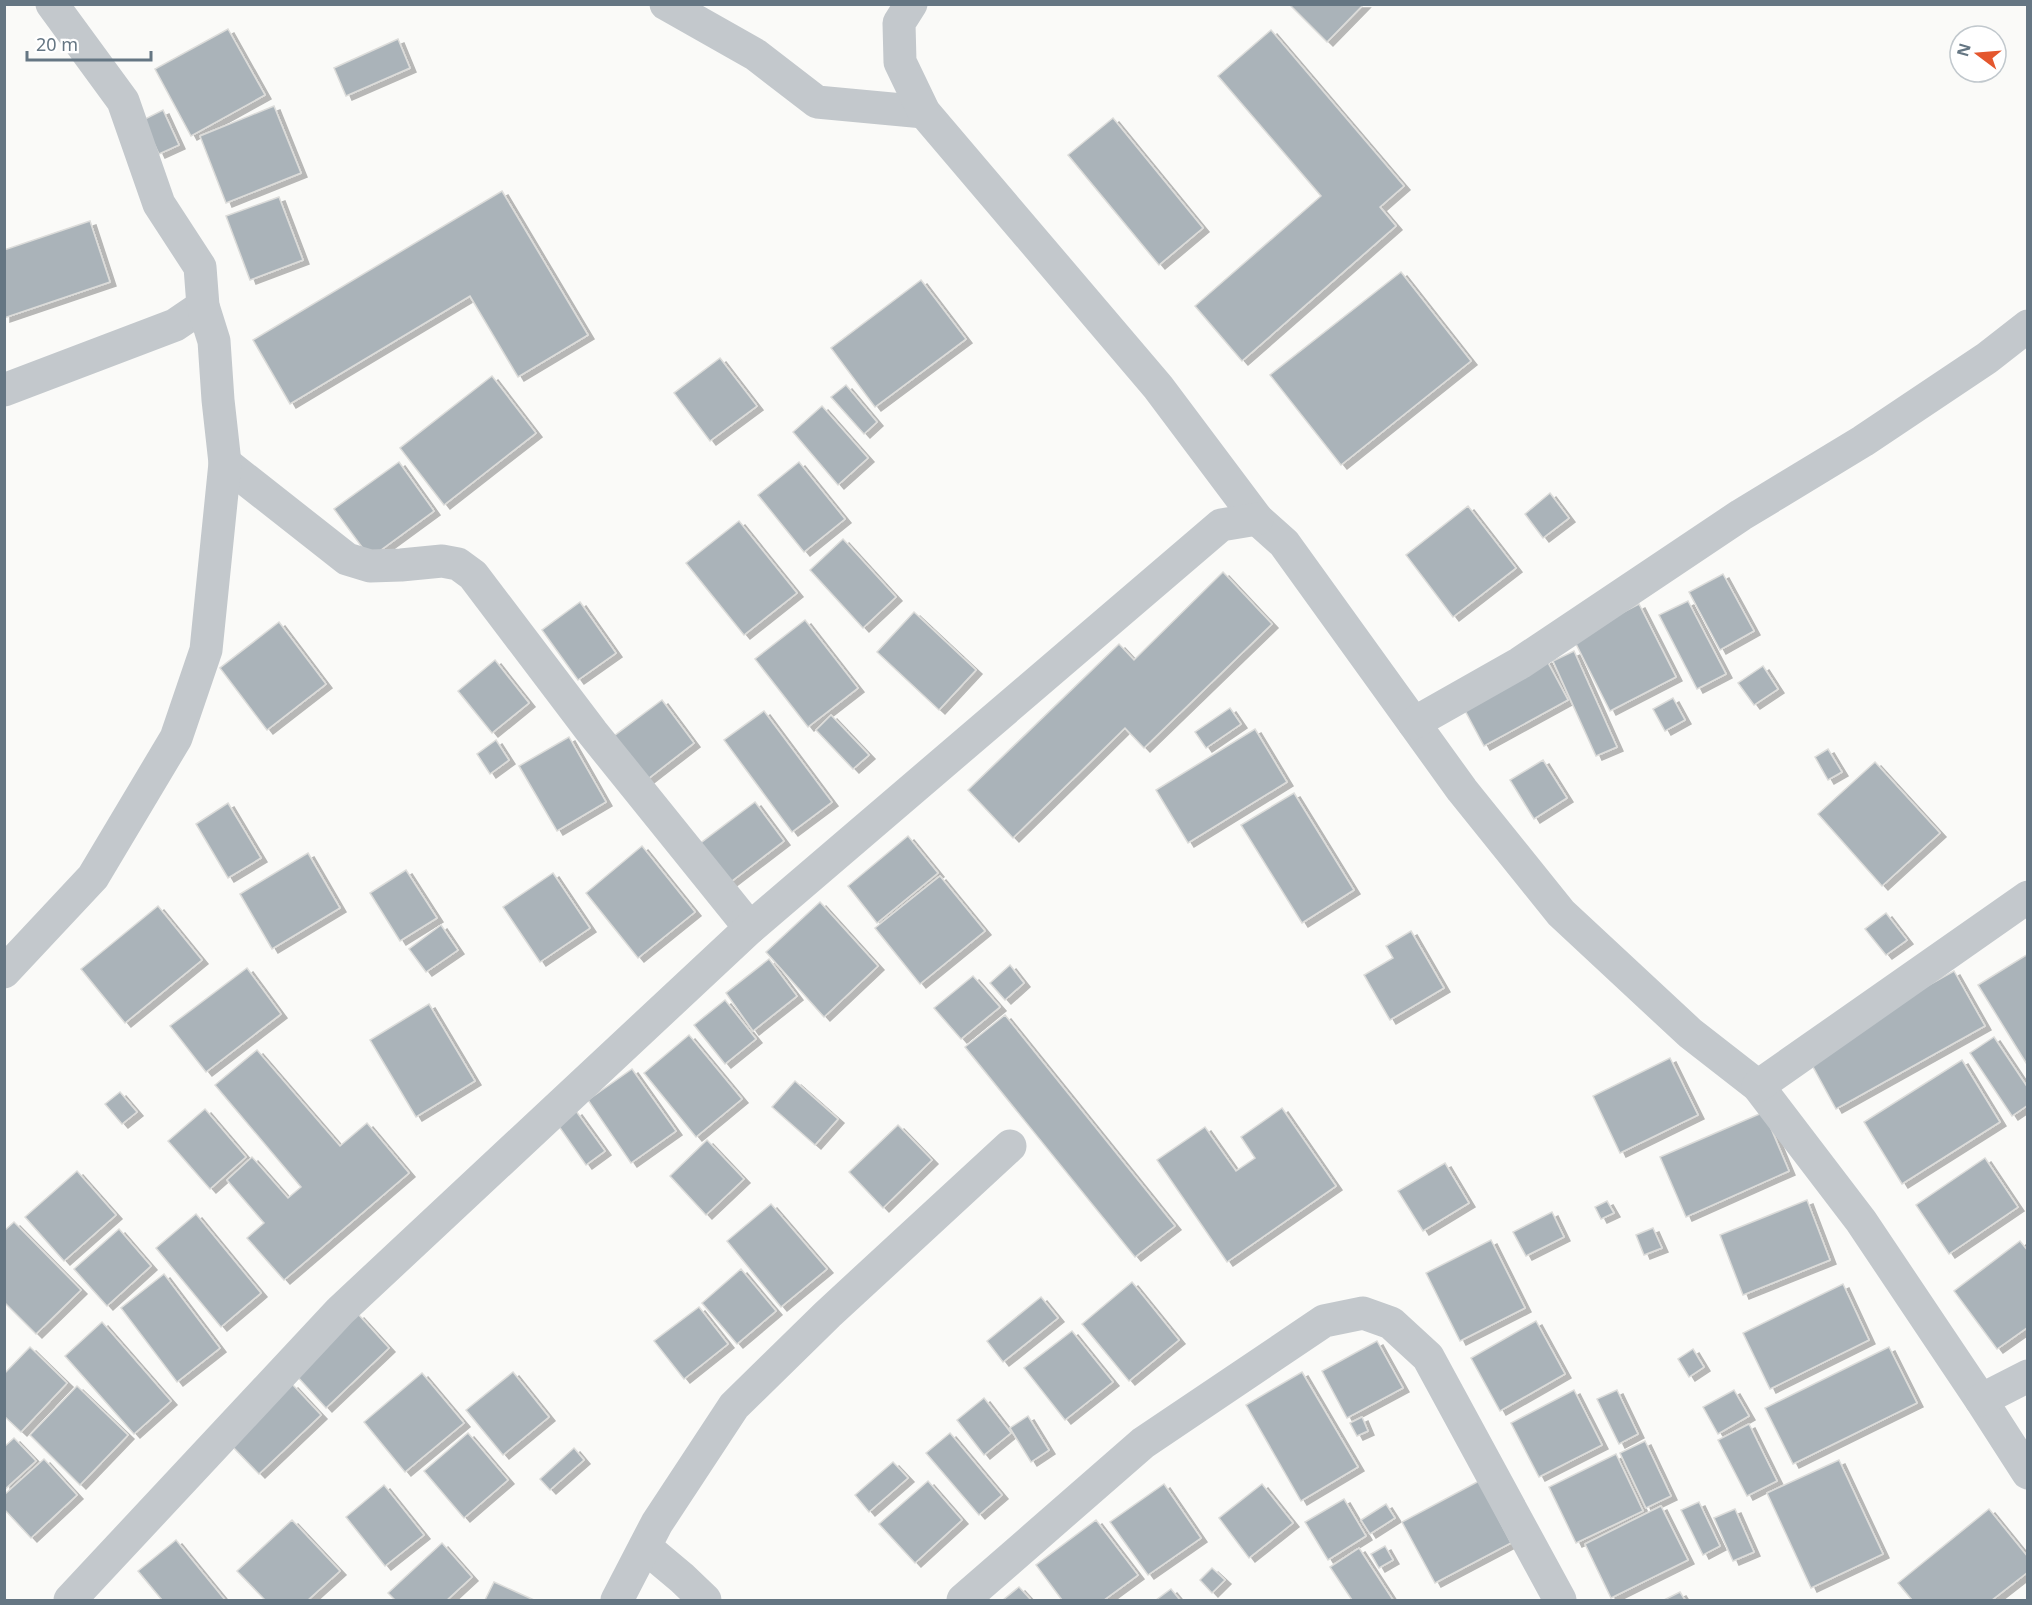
<svg xmlns="http://www.w3.org/2000/svg" width="2032" height="1605" font-family="'Noto Sans',sans-serif">
  <defs>
    <filter id="shadow"><feDropShadow dx="6" dy="4" stdDeviation="0" flood-color="#0004"/></filter>
  </defs>
  <rect width="100%" height="100%" fill="#fafaf8"/>
  <g fill="#aab3b9" stroke="#dcdcda" stroke-width="1.5" filter="url(#shadow)">
    <path d="M1289,4h75l-37,38z"/>
    <path d="M228,29l37,66 -74,41 -36,-67z"/>
    <path d="M1271,30l133,156 -24,21 16,19 -154,135 -47,-55 126,-110 -103,-120z"/>
    <path d="M398,39l12,29 -64,28 -12,-28z"/>
    <path d="M274,106l27,67 -75,30 -26,-67z"/>
    <path d="M163,110l16,35 -20,9 -16,-34z"/>
    <path d="M1113,118l90,110 -44,37 -91,-110z"/>
    <path d="M502,191l86,144 -70,42 -48,-81 -180,108 -37,-64z"/>
    <path d="M279,197l24,63 -53,20 -24,-64z"/>
    <path d="M90,221l20,61 -106,36v-68z"/>
    <path d="M1401,272l70,89 -130,104 -71,-90z"/>
    <path d="M921,280l45,59 -91,68 -44,-59z"/>
    <path d="M720,358l37,48 -47,35 -36,-48z"/>
    <path d="M492,376l44,57 -92,72 -44,-57z"/>
    <path d="M846,385l31,37 -13,12 -33,-37z"/>
    <path d="M822,406l46,52 -30,27 -45,-53z"/>
    <path d="M399,462l35,49 -64,47 -36,-49z"/>
    <path d="M799,462l46,57 -41,33 -46,-57z"/>
    <path d="M1550,493l19,25 -26,20 -18,-24z"/>
    <path d="M1468,506l48,62 -63,49 -47,-62z"/>
    <path d="M739,521l58,72 -53,42 -58,-72z"/>
    <path d="M843,539l53,58 -33,31 -53,-58z"/>
    <path d="M1223,572l49,52 -128,124 -19,-20 -112,110 -45,-48 151,-146 15,16z"/>
    <path d="M1723,574l31,57 -34,19 -31,-58z"/>
    <path d="M1688,601l38,73 -29,15 -38,-74z"/>
    <path d="M580,602l36,51 -38,27 -36,-50z"/>
    <path d="M1639,604l37,73 -66,34 -37,-73z"/>
    <path d="M914,612l62,58 -37,40 -62,-58z"/>
    <path d="M805,620l53,68 -50,39 -53,-68z"/>
    <path d="M279,622l47,62 -59,46 -47,-62z"/>
    <path d="M1574,651l43,96 -21,9 -43,-95z"/>
    <path d="M1546,659l22,41 -84,46 -22,-41z"/>
    <path d="M495,660l34,43 -37,30 -34,-42z"/>
    <path d="M1763,666l15,23 -24,16 -16,-22z"/>
    <path d="M1673,698l12,22 -20,11 -12,-22z"/>
    <path d="M662,700l32,43 -50,39 -34,-43z"/>
    <path d="M1230,708l11,16 -35,24 -11,-16z"/>
    <path d="M764,711l68,91 -40,30 -68,-92z"/>
    <path d="M831,715l38,40 -16,14 -37,-39z"/>
    <path d="M1255,729l32,53 -99,61 -32,-53z"/>
    <path d="M569,737l37,65 -49,29 -38,-65z"/>
    <path d="M496,740l13,20 -19,14 -13,-20z"/>
    <path d="M1828,749l14,23 -14,8 -13,-23z"/>
    <path d="M1543,760l24,38 -33,21 -24,-39z"/>
    <path d="M1875,762l65,71 -58,53 -64,-72z"/>
    <path d="M1294,793l60,97 -52,33 -61,-98z"/>
    <path d="M755,802l29,39 -56,43 -30,-39z"/>
    <path d="M228,803l33,55 -33,20 -32,-54z"/>
    <path d="M908,836l30,37 -61,50 -29,-37z"/>
    <path d="M642,846l53,66 -57,46 -52,-65z"/>
    <path d="M308,853l32,55 -68,41 -32,-55z"/>
    <path d="M406,870l31,48 -37,23 -30,-48z"/>
    <path d="M553,873l37,55 -50,34 -37,-55z"/>
    <path d="M940,876l45,55 -65,53 -45,-56z"/>
    <path d="M820,902l58,64 -54,51 -58,-65z"/>
    <path d="M158,906l44,54 -77,63 -44,-54z"/>
    <path d="M1886,913l21,27 -21,15 -21,-26z"/>
    <path d="M441,925l17,25 -32,22 -17,-23z"/>
    <path d="M1411,931l33,57 -54,32 -26,-45 29,-17 -7,-12z"/>
    <path d="M2028,954v112l-50,-81z"/>
    <path d="M769,959l28,37 -44,35 -27,-38z"/>
    <path d="M1010,965l14,18 -19,17 -15,-17z"/>
    <path d="M247,968l34,46 -75,58 -36,-46z"/>
    <path d="M1954,971l31,55 -149,83 -30,-55z"/>
    <path d="M973,976l27,31 -39,32 -27,-31z"/>
    <path d="M725,1000l31,39 -31,25 -31,-39z"/>
    <path d="M429,1004l46,77 -59,36 -46,-77z"/>
    <path d="M1005,1015l170,211 -40,31 -170,-210z"/>
    <path d="M689,1035l53,64 -46,38 -52,-64z"/>
    <path d="M1994,1037l34,51v17l-16,11 -42,-63z"/>
    <path d="M257,1050l83,96 27,-23 42,50 -125,107 -37,-42 17,-15 -37,-43 25,-23 36,41 13,-11 -86,-102z"/>
    <path d="M1670,1058l28,57 -78,38 -27,-57z"/>
    <path d="M1962,1060l38,62 -98,62 -38,-62z"/>
    <path d="M632,1069l44,62 -45,32 -43,-63z"/>
    <path d="M795,1081l43,38 -23,26 -43,-38z"/>
    <path d="M120,1092l17,20 -15,12 -17,-20z"/>
    <path d="M1282,1108l54,78 -109,76 -70,-102 48,-33 31,44 19,-13 -14,-21z"/>
    <path d="M205,1109l41,48 -36,32 -42,-48z"/>
    <path d="M576,1111l29,40 -19,14 -28,-40z"/>
    <path d="M1764,1112l25,59 -103,46 -26,-60z"/>
    <path d="M898,1125l34,35 -49,48 -34,-36z"/>
    <path d="M707,1140l37,39 -38,36 -36,-39z"/>
    <path d="M1985,1158l33,49 -69,47 -33,-49z"/>
    <path d="M1445,1163l24,40 -46,28 -25,-40z"/>
    <path d="M77,1171l39,44 -52,46 -39,-44z"/>
    <path d="M1807,1200l23,60 -87,35 -23,-60z"/>
    <path d="M1607,1201l7,12 -13,6 -6,-12z"/>
    <path d="M771,1204l56,65 -46,38 -54,-66z"/>
    <path d="M1552,1212l12,25 -38,19 -13,-24z"/>
    <path d="M196,1214l65,79 -40,34 -65,-79z"/>
    <path d="M14,1222l67,68 -45,44 -32,-32v-71z"/>
    <path d="M1653,1228l9,20 -18,7 -8,-20z"/>
    <path d="M119,1229l32,37 -44,40 -33,-37z"/>
    <path d="M1491,1240l34,68 -65,33 -34,-68z"/>
    <path d="M2020,1241l8,10v76l-31,22 -43,-58z"/>
    <path d="M741,1269l35,42 -39,33 -35,-41z"/>
    <path d="M164,1274l56,74 -43,34 -56,-74z"/>
    <path d="M1132,1282l47,58 -50,41 -47,-57z"/>
    <path d="M1843,1284l26,56 -99,49 -27,-56z"/>
    <path d="M1041,1297l17,21 -55,44 -16,-21z"/>
    <path d="M699,1307l29,37 -44,35 -30,-38z"/>
    <path d="M358,1314l31,34 -63,60 -31,-34z"/>
    <path d="M1536,1321l29,53 -65,37 -29,-53z"/>
    <path d="M102,1322l69,79 -37,33 -69,-78z"/>
    <path d="M1072,1331l41,51 -48,38 -41,-52z"/>
    <path d="M1377,1341l26,47 -56,30 -25,-47z"/>
    <path d="M30,1347l37,36 -46,49 -17,-16v-42z"/>
    <path d="M1889,1347l28,56 -124,61 -28,-56z"/>
    <path d="M1693,1349l11,18 -15,10 -11,-18z"/>
    <path d="M513,1372l36,45 -46,38 -37,-45z"/>
    <path d="M1302,1372l56,95 -57,34 -55,-96z"/>
    <path d="M422,1373l42,50 -59,49 -41,-50z"/>
    <path d="M292,1384l29,31 -62,59 -30,-31z"/>
    <path d="M77,1386l51,49 -48,50 -50,-50z"/>
    <path d="M1574,1390l28,55 -63,32 -28,-54z"/>
    <path d="M1617,1390l21,44 -19,10 -22,-45z"/>
    <path d="M1734,1390l15,26 -31,18 -15,-27z"/>
    <path d="M984,1398l27,35 -27,22 -27,-35z"/>
    <path d="M1028,1416l21,34 -18,12 -21,-34z"/>
    <path d="M1362,1417l6,14 -11,5 -7,-13z"/>
    <path d="M1749,1424l28,57 -30,15 -29,-56z"/>
    <path d="M468,1433l40,47 -44,38 -40,-47z"/>
    <path d="M950,1433l52,62 -23,20 -53,-62z"/>
    <path d="M14,1438l22,23 -32,29v-43z"/>
    <path d="M1645,1441l26,55 -25,12 -26,-55z"/>
    <path d="M574,1448l10,12 -34,30 -10,-11z"/>
    <path d="M1616,1454l27,57 -67,32 -27,-56z"/>
    <path d="M44,1459l33,36 -46,43 -27,-29v-14z"/>
    <path d="M1839,1460l44,94 -72,34 -44,-95z"/>
    <path d="M893,1462l15,16 -39,34 -14,-17z"/>
    <path d="M928,1481l34,39 -47,43 -36,-39z"/>
    <path d="M1479,1481l32,62 -76,40 -33,-61z"/>
    <path d="M1164,1484l37,54 -53,37 -38,-53z"/>
    <path d="M1262,1484l31,39 -44,35 -30,-40z"/>
    <path d="M384,1485l40,50 -39,31 -39,-49z"/>
    <path d="M1344,1499l22,37 -38,24 -23,-38z"/>
    <path d="M1699,1502l21,44 -17,9 -22,-45z"/>
    <path d="M1386,1504l9,14 -25,16 -9,-14z"/>
    <path d="M1661,1506l27,54 -77,38 -26,-54z"/>
    <path d="M1735,1509l19,43 -21,9 -19,-43z"/>
    <path d="M1989,1509l39,48v15l-36,28h-80l-14,-17z"/>
    <path d="M292,1520l48,51 -32,29h-43l-28,-29z"/>
    <path d="M1096,1520l42,55 -34,25h-42l-26,-35z"/>
    <path d="M176,1540l49,60h-63l-24,-29z"/>
    <path d="M442,1543l30,34 -25,23h-52l-7,-7z"/>
    <path d="M1385,1546l8,14 -14,8 -8,-14z"/>
    <path d="M1359,1548l34,52h-41l-22,-33z"/>
    <path d="M1212,1568l13,12 -13,13 -12,-13z"/>
    <path d="M494,1582l40,18h-49z"/>
    <path d="M1019,1587l12,13h-28z"/>
    <path d="M1171,1589l9,11h-24z"/>
    <path d="M1680,1592l5,8h-21z"/>
  </g>
  <g fill="none" stroke-linecap="round" stroke-linejoin="round">
    <g stroke="#c3c8cc" stroke-width="33">
      <path d="M666,4l90,51 61,47 107,10"/>
      <path d="M911,4l-12,19 1,39 24,50 234,275 99,132 27,24 178,247 99,123 129,120 68,53 103,135 120,179 47,73"/>
      <path d="M4,390l171,-65 28,-19"/>
      <path d="M225,463l122,96 23,7 31,-1 41,-4 16,3 15,11 119,157 158,196"/>
      <path d="M1414,723l106,-60 221,-148 122,-74 124,-83 41,-32"/>
      <path d="M4,972l89,-95 83,-139 30,-88 19,-187 -7,-63 -4,-59 -11,-35 -3,-39 -41,-63 -36,-103 -71,-97"/>
      <path d="M1758,1086l270,-189"/>
      <path d="M1981,1400l47,-24"/>
      <path d="M645,1547l37,31 23,22"/>
      <path d="M70,1600l270,-289 410,-383 471,-403 36,-6"/>
      <path d="M617,1600l40,-77 77,-117 94,-92 182,-168"/>
      <path d="M963,1600l180,-157 181,-122 39,-8 28,10 37,34 132,243"/>
    </g>
  </g>
  <rect width="2032" height="1605" fill="none" stroke="#657683" stroke-width="12"/>
  <g transform="translate(1978 54) rotate(286)"><circle r="28" fill="#ffffff" stroke="#c1c8cd" stroke-width="1.5"/>
  <path d="M0-4.5L10 22L0 15L-10 22Z" fill="#e4572e"/>
  <text y="-9" font-size="16" font-weight="bold" text-anchor="middle" fill="#657683">N</text>
  </g>
  <path d="M27 51v9h124v-9" fill="none" stroke="#657683" stroke-width="3"/>
  <text x="36" y="51" font-size="18" fill="#657683" stroke="#ffffff" stroke-width="4.5" paint-order="stroke">20 m</text>
</svg>
